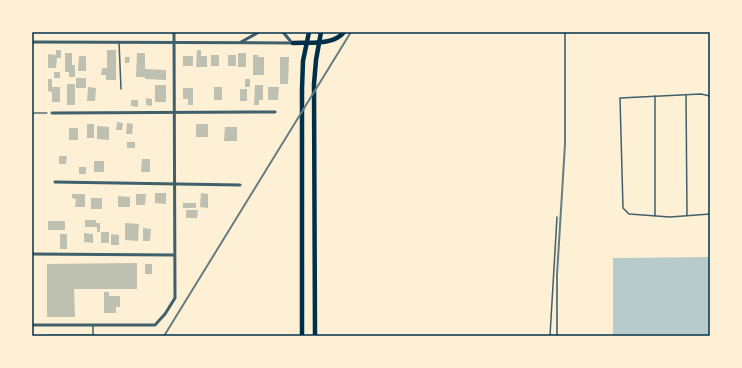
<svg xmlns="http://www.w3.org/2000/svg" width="742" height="368" font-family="Barlow,sans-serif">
  <rect width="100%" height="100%" fill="#fdf0d5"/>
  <path fill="#b9caca" d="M710,257v79h-97v-78z"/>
  <g fill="#bec0b2">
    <path d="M56,50h5v8h-4l-1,10h-8v-14l8,1z"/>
    <path d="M107,50h9v30h-10v-5h-5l1,-7h5z"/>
    <path d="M197,50h4v6h6v11h-11z"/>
    <path d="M65,53h7v12h3v12h-6v-5h-4z"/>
    <path d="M137,53h8v16l21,1v10l-21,-1v-2h-9z"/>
    <rect x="238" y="53" width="8" height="14"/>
    <rect x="211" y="55" width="8" height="11"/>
    <rect x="228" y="55" width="8" height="11"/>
    <path d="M253,55h5v2h6v18h-11z"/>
    <path d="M79,56h7v15h-8z"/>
    <rect x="183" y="56" width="10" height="10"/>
    <path d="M125,57h5l-1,6h-4z"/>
    <path d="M280,57h9l-1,27h-8z"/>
    <rect x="54" y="72" width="6" height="6"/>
    <rect x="76" y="78" width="10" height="10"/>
    <path d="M48,79h4v8h8v15h-8v-10l-4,-1z"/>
    <rect x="245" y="79" width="5" height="8"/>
    <rect x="67" y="84" width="8" height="21"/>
    <rect x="155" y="85" width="11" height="17"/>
    <path d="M255,85h8v15h-4v5h-5z"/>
    <path d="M88,87l8,1 -1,13h-8z"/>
    <rect x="214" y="87" width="8" height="13"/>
    <path d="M268,87h11l-1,13h-10z"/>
    <path d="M183,88h10v17h-5v-6h-5z"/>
    <rect x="240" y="89" width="7" height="12"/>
    <path d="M146,98l6,1v7l-6,-1z"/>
    <path d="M131,100h7v7l-7,-1z"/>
    <path d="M117,122l6,1 -1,7h-6z"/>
    <path d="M127,123l6,1 -1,10h-6z"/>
    <rect x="87" y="124" width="7" height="14"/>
    <rect x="196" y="124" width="12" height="13"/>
    <path d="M97,126l12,1v13l-12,-1z"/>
    <path d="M225,127h12v14h-13z"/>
    <rect x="69" y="128" width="9" height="12"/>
    <rect x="127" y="142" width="8" height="6"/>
    <path d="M59,156h8l-1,8h-7z"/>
    <path d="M142,159h8v13h-9z"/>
    <rect x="94" y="161" width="10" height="11"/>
    <rect x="79" y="167" width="7" height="7"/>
    <path d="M155,193h11v11l-11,-1z"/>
    <path d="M201,193l7,1v14l-8,-1z"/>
    <path d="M72,194h13v13h-10l1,-8 -4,-1z"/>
    <path d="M136,194h10l-1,11h-9z"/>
    <path d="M118,196l12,1v10h-12z"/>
    <rect x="91" y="198" width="11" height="11"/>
    <rect x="183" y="203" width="13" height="5"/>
    <path d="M186,210h12l-1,8h-11z"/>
    <path d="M85,220h11v3h4v9h-3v-5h-12z"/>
    <rect x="48" y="221" width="17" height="9"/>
    <path d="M125,223l14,1 -1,17 -13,-1z"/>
    <path d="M143,228l8,1 -1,12h-7z"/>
    <rect x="101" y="232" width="8" height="11"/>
    <path d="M84,233l9,1v9l-9,-1z"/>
    <rect x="60" y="234" width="7" height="15"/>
    <path d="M111,234l8,1v10h-8z"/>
    <path d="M137,263v26h-63l1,28h-28v-53z"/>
    <rect x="145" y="264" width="7" height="10"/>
    <path d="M104,292h5v4h11v11h-4v6h-12z"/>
    <rect x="49" y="334" width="42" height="2"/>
  </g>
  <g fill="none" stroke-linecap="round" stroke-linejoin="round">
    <path stroke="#003049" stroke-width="1" d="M32,113h15"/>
    <g stroke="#3f606c" stroke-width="1.5">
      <path d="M119,42l2,47"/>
      <path d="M686,95l1,120"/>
      <path d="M655,96v120"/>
      <path d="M710,96l-9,-2 -81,4 3,110 6,6 41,3 40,-3"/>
      <path d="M93,325v11"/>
      <path d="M550,336l7,-119"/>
    </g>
    <g stroke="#3f606c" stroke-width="3">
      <path d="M283,32l9,11"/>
      <path d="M32,42l261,1"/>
      <path d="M241,42l18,-10"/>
      <path d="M52,113l223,-1"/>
      <path d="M55,182l185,3"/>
      <path d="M32,254l142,1"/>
      <path d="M32,325h123l10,-11 10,-16 -1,-266"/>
    </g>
    <g stroke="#003049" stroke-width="4.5">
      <path d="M293,43c16,-1 40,3 51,-11"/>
      <path d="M302,336v-247l1,-28 6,-29"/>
      <path d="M315,336l-1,-252 2,-24 5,-28"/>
    </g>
    <g stroke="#657d81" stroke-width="2">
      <path d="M164,336l187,-304"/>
      <path d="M557,336v-61l8,-131v-112"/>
    </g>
  </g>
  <rect width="742" height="368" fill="none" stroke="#fdf0d5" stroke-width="66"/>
  <rect x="33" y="33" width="676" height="302" fill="none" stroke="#003049" stroke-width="1.5"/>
</svg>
